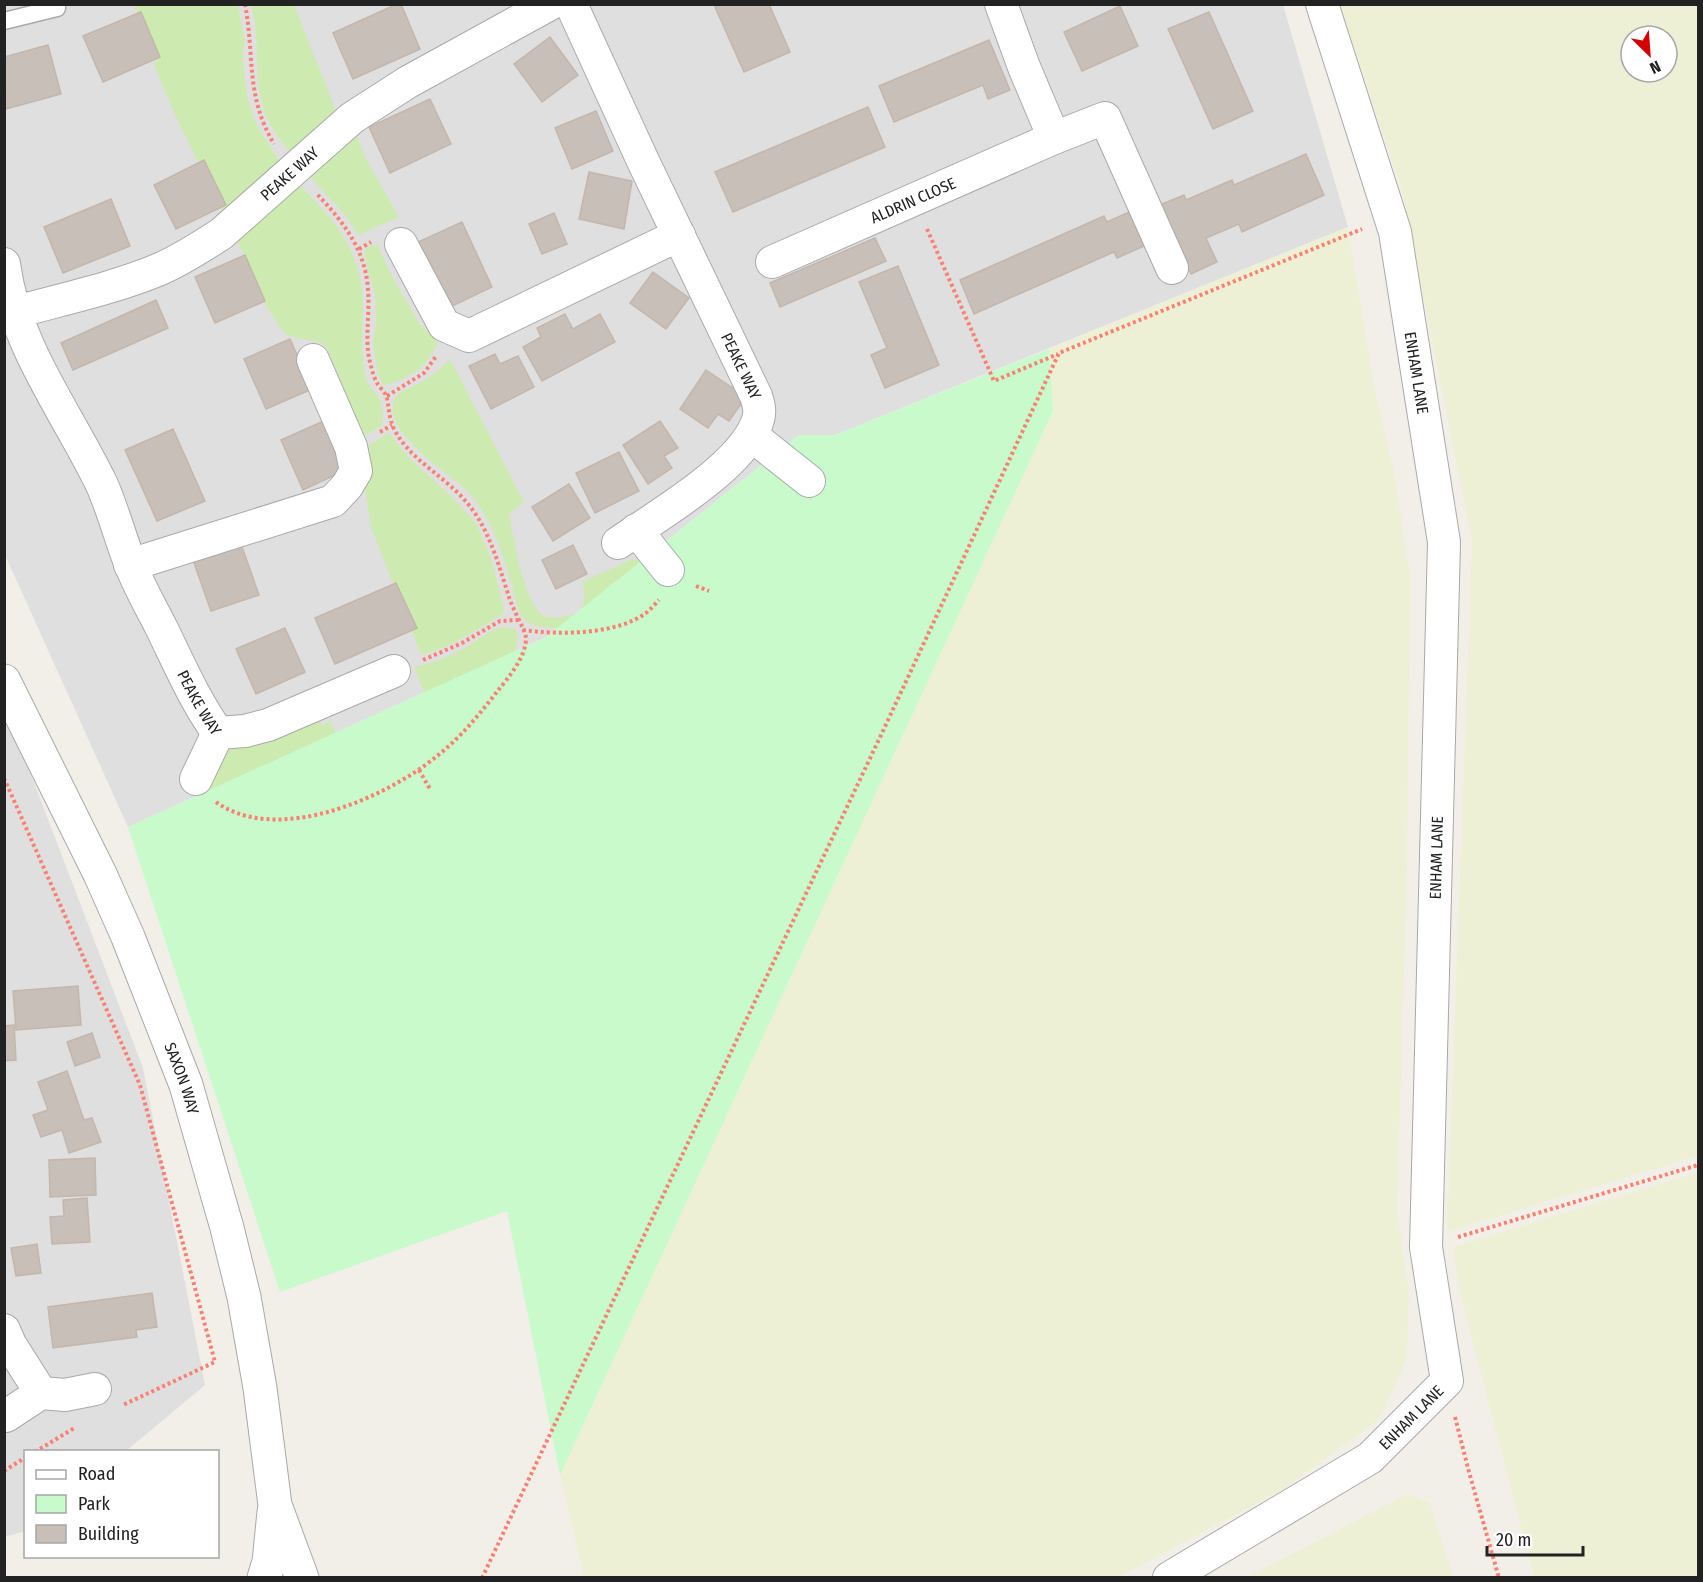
<svg xmlns="http://www.w3.org/2000/svg" width="1703" height="1582" font-family="'Fira Sans Condensed',sans-serif">
  <rect width="100%" height="100%" fill="#f2efe9"/>
  <g fill="#e0dfdf">
    <path d="M4,5h1279l65,222 -513,208h-36l-253,202 -418,190 -123,-272z"/>
    <path d="M4,704l139,364 62,317 -79,66 -100,1 -1,79 -20,6z"/>
  </g>
  <g fill="#eef0d5" fill-rule="evenodd">
    <path d="M1340,5h358v1151l-251,76 25,-690 -69,-348zM1631,36h36v36h-36z"/>
    <path d="M1348,227l25,154 21,92 16,102 -3,300 -10,336 12,82 -2,65 -27,61 -98,71 -163,87h-535l-24,-102 493,-1064 -4,-62z"/>
    <path d="M1698,1172v405h-164l-75,-288 -6,-42z"/>
    <path d="M1407,1494l23,9 23,74h-205z"/>
  </g>
  <g fill="#cdebb0">
    <path d="M134,5h104l6,33 -1,26 4,33 9,27 26,41 -25,23 -11,3 -24,20 -45,-92 -24,-56 4,-2z"/>
    <path d="M251,5h15l1,1 27,-1 42,106 -16,15 -27,30c-12,-15 -24,-29 -30,-48 -10,-34 -2,-70 -12,-103z"/>
    <path d="M356,134l11,27 32,56 -41,18 -11,-18 -41,-45z"/>
    <path d="M296,181c36,37 66,67 67,123 0,25 -3,48 3,73 2,10 6,12 12,19 5,6 7,25 2,31l-16,9 -37,-88 -5,-5 -29,-6 -10,-5 -19,-30 -27,-63z"/>
    <path d="M377,244l16,34 27,46 18,18c-13,26 -24,34 -51,43l-5,-1 -5,-14 -4,-27 3,-20 -1,-28 -11,-42 2,-5z"/>
    <path d="M450,359l74,143 -15,11c4,21 15,91 34,102 10,6 26,0 37,-2 5,-12 6,-18 2,-31l50,-23 8,1 12,10 -88,59 -29,-3 -9,-5 -7,-9c-12,-42 -22,-92 -55,-124 -19,-18 -78,-54 -71,-85 0,-2 2,-6 4,-8 6,-6 17,-8 24,-13 11,-6 20,-14 29,-23z"/>
    <path d="M389,433l21,26 43,39 23,25 15,35 13,50 -1,6c-27,16 -51,33 -82,41l-50,-128 -6,-39v-41z"/>
    <path d="M502,627l14,2c14,30 -61,101 -83,120 -14,13 -31,24 -48,34 -18,11 -42,21 -63,27 -42,10 -83,4 -117,-23l15,-28 9,-9 37,-7 54,-22 3,6 7,-7 9,21 89,-39 -14,-35c19,-4 37,-11 54,-21 12,-7 21,-16 34,-19z"/>
  </g>
  <path fill="#c8facc" d="M1049,349l4,62 -493,1064 -53,-264 -227,81 -152,-465 418,-190 253,-202h36z"/>
  <g fill="#c7bfb8" stroke="#c4b6ab" stroke-width="1.5">
    <path d="M397,4h4l19,45 -67,30 -20,-46z"/>
    <path d="M720,4h49l21,48 -46,20 -29,-65z"/>
    <path d="M1120,6l18,40 -56,25 -18,-39z"/>
    <path d="M141,12l19,45 -57,25 -20,-46z"/>
    <path d="M1209,12l44,99 -40,18 -45,-100z"/>
    <path d="M550,37l28,38 -36,27 -28,-38z"/>
    <path d="M989,40l21,50 -22,9 -5,-14 -89,37 -15,-36z"/>
    <path d="M48,45l13,49 -55,15 -2,-52z"/>
    <path d="M430,99l21,45 -61,29 -21,-46z"/>
    <path d="M868,107l17,40 -152,65 -18,-40z"/>
    <path d="M596,111l17,40 -41,18 -17,-41z"/>
    <path d="M1306,154l18,41 -82,37 -3,-8 -33,14 11,24 -26,12 -31,-69 24,-10 2,5 46,-20 2,5z"/>
    <path d="M204,160l22,45 -50,24 -22,-44z"/>
    <path d="M589,172l43,9 -8,48 -45,-10z"/>
    <path d="M111,199l19,47 -67,27 -19,-46z"/>
    <path d="M1138,208l15,34 -36,16 -3,-6 -140,62 -14,-34 144,-64 3,6z"/>
    <path d="M554,213l13,31 -25,10 -13,-30z"/>
    <path d="M462,222l30,65 -44,21 -30,-66z"/>
    <path d="M875,238l11,23 -106,46 -10,-24z"/>
    <path d="M245,255l20,46 -50,22 -20,-46z"/>
    <path d="M898,266l41,99 -54,23 -14,-33 16,-7 -28,-66z"/>
    <path d="M653,272l36,26 -23,31 -36,-26z"/>
    <path d="M156,300l12,28 -95,42 -12,-27z"/>
    <path d="M565,314l8,15 27,-15 15,28 -73,39 -19,-34 18,-10 -4,-9z"/>
    <path d="M290,339l22,50 -46,20 -22,-50z"/>
    <path d="M495,354l5,10 18,-8 16,31 -43,22 -22,-43z"/>
    <path d="M706,370l40,27 -17,24 -11,-7 -10,14 -28,-19z"/>
    <path d="M326,420l22,49 -45,21 -22,-50z"/>
    <path d="M660,421l18,27 -14,8 8,12 -24,16 -25,-39z"/>
    <path d="M173,429l32,72 -48,20 -32,-71z"/>
    <path d="M619,452l20,39 -44,22 -19,-40z"/>
    <path d="M569,484l21,34 -37,23 -21,-34z"/>
    <path d="M241,544l18,51 -48,16 -18,-51z"/>
    <path d="M573,545l14,29 -31,15 -14,-29z"/>
    <path d="M396,583l21,45 -82,36 -20,-46z"/>
    <path d="M285,628l20,44 -49,22 -20,-45z"/>
    <path d="M78,986l3,39 -65,5 -3,-39z"/>
    <path d="M14,1025l2,35 -12,1v-35z"/>
    <path d="M92,1033l8,24 -25,9 -8,-24z"/>
    <path d="M67,1071l17,49 8,-2 9,24 -32,11 -7,-23 -21,7 -8,-22 15,-5 -10,-28z"/>
    <path d="M95,1158l1,37 -46,2 -1,-37z"/>
    <path d="M87,1198l3,44 -38,2 -2,-27 14,-1 -1,-16z"/>
    <path d="M37,1244l4,29 -25,3 -5,-28z"/>
    <path d="M152,1293l5,34 -21,3 1,7 -84,11 -5,-41z"/>
  </g>
  <g fill="none" stroke-linecap="round" stroke-linejoin="round">
    <g stroke="#a9a9a9" stroke-width="19">
      <path id="service" d="M4,21l53,-13"/>
    </g>
    <g stroke="#a9a9a9" stroke-width="34">
      <g id="minor">
        <path id="s1" d="M571,4l72,157 113,235c3,9 5,17 1,27 -17,45 -100,93 -139,120"/>
        <path d="M1001,4l23,63 30,71 51,-20 67,150"/>
        <path d="M401,244l43,81 25,11 210,-101"/>
        <path id="s2" d="M772,262l282,-124"/>
        <path id="s3" d="M4,264c11,83 63,148 98,221 11,25 18,52 28,78 8,22 21,44 32,66 17,35 33,72 56,104l27,-2 23,-6 126,-54"/>
        <path id="s4" d="M16,312c47,-13 99,-24 144,-43 21,-9 41,-22 61,-35l131,-116 56,-36 142,-78"/>
        <path d="M751,435l58,46"/>
        <path d="M636,530l32,40"/>
        <path d="M130,565l203,-64 14,-15 9,-15 -5,-24 -38,-87"/>
        <path d="M196,779l22,-46"/>
        <path d="M4,1330l6,14 31,49"/>
        <path d="M6,1416l35,-23 24,2 30,-6"/>
        <path id="s5" d="M1169,1578l201,-120 77,-77 -21,-134 18,-705 -49,-310 -73,-228"/>
      </g>
    </g>
    <g stroke="#a9a9a9" stroke-width="35">
      <g id="tertiary">
        <path id="s6" d="M4,681l96,193 28,63 58,148 41,143 17,69 16,91 15,117 27,73"/>
        <path d="M264,1578l5,-16 5,-50"/>
      </g>
    </g>
    <g stroke="#fa8072" stroke-width="4" stroke-dasharray="3 3" stroke-linecap="butt">
      <path d="M245,4c10,53 0,91 29,140"/>
      <path d="M927,229l67,152 64,-27"/>
      <path d="M359,249l12,-7"/>
      <path d="M387,396l37,-23 13,-18"/>
      <path d="M380,432l12,-7"/>
      <path d="M696,586l13,5"/>
      <path d="M523,630c36,5 93,5 123,-17 5,-4 9,-9 13,-13"/>
      <path d="M423,660l39,-17 38,-22 18,-1"/>
      <path d="M419,770l11,19"/>
      <path d="M4,778l136,307 75,277 -92,43"/>
      <path d="M216,802c61,44 170,-4 221,-46 23,-18 41,-40 59,-63 11,-14 30,-35 30,-55 -1,-9 -14,-30 -17,-41 -12,-37 -21,-73 -48,-101 -22,-23 -52,-38 -67,-67 -5,-11 -5,-20 -7,-31 -1,-5 -7,-10 -10,-15 -4,-7 -6,-17 -8,-25 -4,-23 1,-46 -1,-68 -2,-40 -26,-70 -52,-97"/>
      <path d="M1458,1237l240,-72"/>
      <path d="M1455,1417l14,55 30,106"/>
      <path d="M35,1452l41,-25"/>
      <path d="M4,1471l22,-14"/>
      <path d="M482,1578l400,-845 177,-380 303,-124"/>
    </g>
    <use href="#service" stroke="#fff" stroke-width="16"/>
    <use href="#minor" stroke="#fff" stroke-width="32"/>
    <use href="#tertiary" stroke="#fff" stroke-width="33"/>
  </g>
  <g text-anchor="middle" stroke-width="4.5" stroke-linejoin="round" paint-order="stroke">
    <g font-size="16" fill="#222" stroke="#fff">
      <text dy="6" stroke="none"><textPath href="#s4" startOffset="312">PEAKE WAY</textPath></text>
      <text dy="6" stroke="none"><textPath href="#s2" startOffset="154">ALDRIN CLOSE</textPath></text>
      <text dy="6" stroke="none"><textPath href="#s1" startOffset="400">PEAKE WAY</textPath></text>
      <text transform="translate(1417 373) rotate(81)" y="6">ENHAM LANE</text>
      <text dy="6" stroke="none"><textPath href="#s3" startOffset="482">PEAKE WAY</textPath></text>
      <text dy="6" stroke="none"><textPath href="#s5" startOffset="868">ENHAM LANE</textPath></text>
      <text dy="6" stroke="none"><textPath href="#s6" startOffset="436">SAXON WAY</textPath></text>
      <text dy="6" stroke="none"><textPath href="#s5" startOffset="292">ENHAM LANE</textPath></text>
    </g>
  </g>
  <rect width="1703" height="1582" fill="none" stroke="#222222" stroke-width="12"/>
  <rect x="24" y="1450" width="195" height="108" fill="#ffffff" stroke="#a7a7a7" stroke-width="1.5"/>
  <rect x="36" y="1470" width="30" height="9" fill="#ffffff" stroke="#a7a7a7" stroke-width="1.5"/>
  <text x="78" y="1480" font-size="18" fill="#222222">Road</text>
  <rect x="36" y="1495" width="30" height="18" fill="#c8facc" stroke="#a7a7a7" stroke-width="1.5"/>
  <text x="78" y="1510" font-size="18" fill="#222222">Park</text>
  <rect x="36" y="1525" width="30" height="18" fill="#c7bfb8" stroke="#a7a7a7" stroke-width="1.5"/>
  <text x="78" y="1540" font-size="18" fill="#222222">Building</text>
  <g transform="translate(1649 54) rotate(155)"><circle r="28" fill="#ffffff" stroke="#a7a7a7" stroke-width="1.5"/>
  <path d="M0-4.5L10 22L0 15L-10 22Z" fill="#d40000"/>
  <text y="-9" font-size="16" font-weight="bold" text-anchor="middle" fill="#222222">N</text>
  </g>
  <path d="M1487 1546v9h96v-9" fill="none" stroke="#222222" stroke-width="3"/>
  <text x="1496" y="1546" font-size="18" fill="#222222" stroke="#ffffff" stroke-width="4.5" paint-order="stroke">20 m</text>
</svg>
